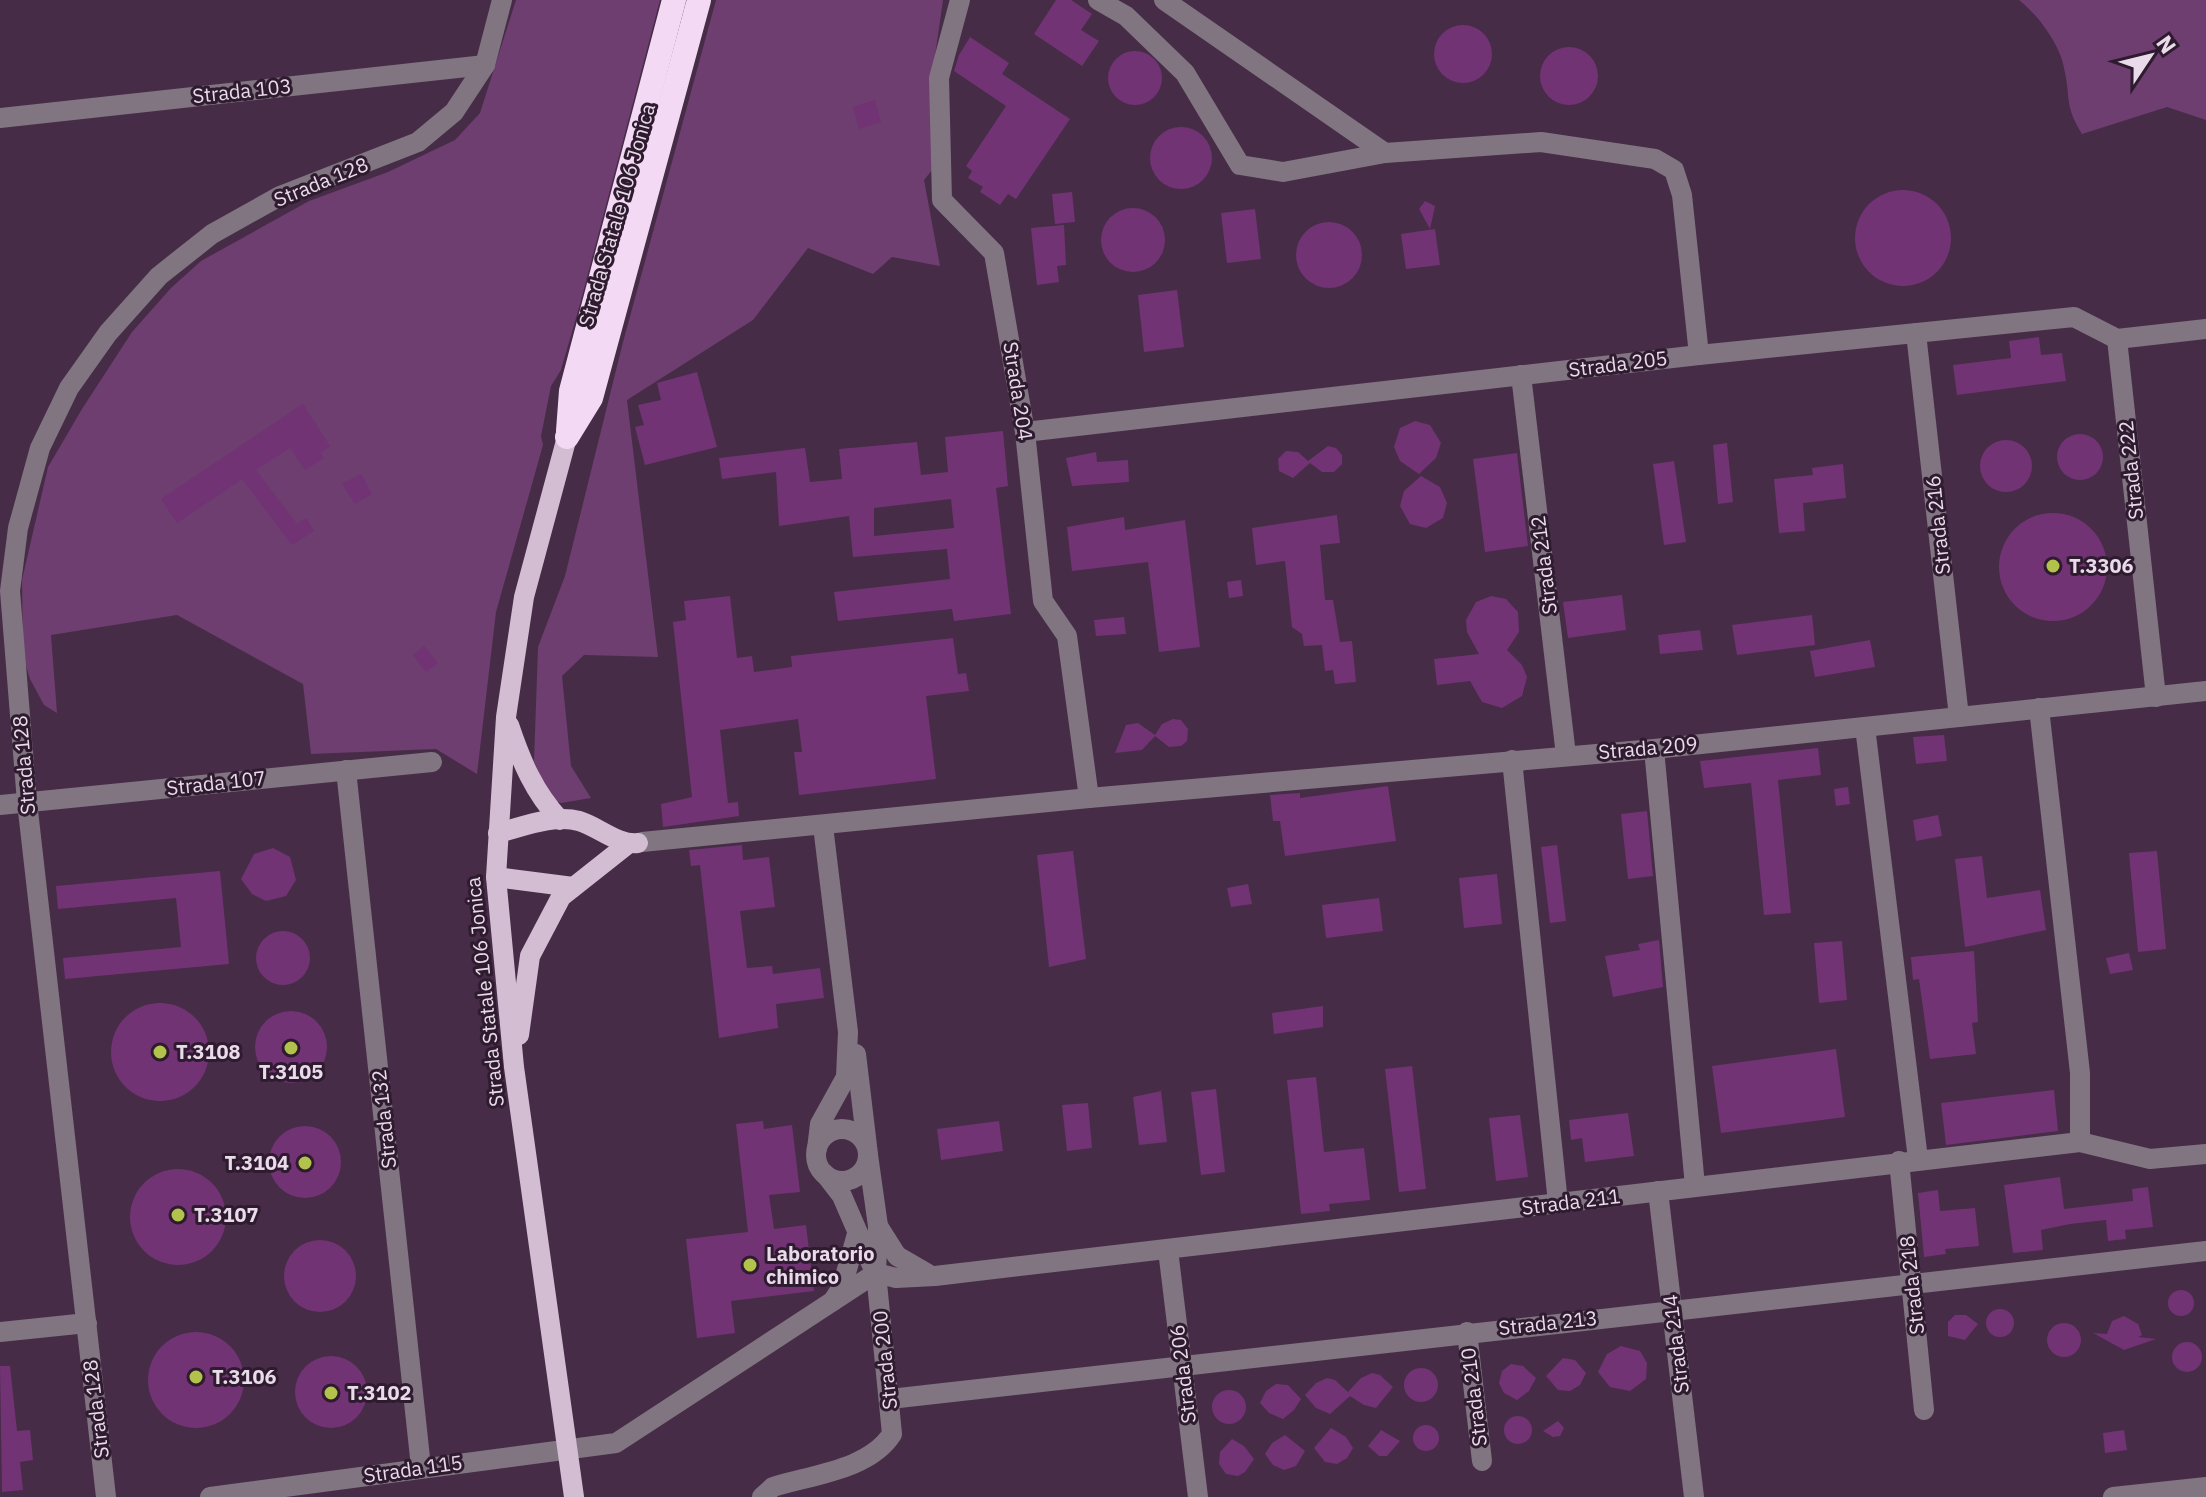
<svg xmlns="http://www.w3.org/2000/svg" width="2206" height="1497" font-family="'IBM Plex Sans',sans-serif">
  <rect width="100%" height="100%" fill="#39253a"/>
  <rect fill="#462c47" x="0" y="0" width="2206" height="1497"/>
  <g fill="#6d3e6f">
    <path d="M516,0h144l-80,304 -19,66 -10,16 -10,50 2,9 -47,167 -19,162 -41,-25 -125,5 -8,-70 -126,-69 -126,20 6,78 -13,-8 -14,-26 -7,-23 -1,-76 26,-113 34,-58 50,-77 39,-44 30,-27 108,-60 79,-29 67,-32 25,-27z"/>
    <path d="M716,0h227l-11,77 1,92 -9,11 16,86 -48,-9 -19,17 -65,-26 -55,72 -126,80 31,257 -74,-2 -22,21 9,90 20,32 -30,5 -12,-4 -15,-38 4,-114 27,-71 57,-230z"/>
    <path d="M2019,0h187v120l-39,-13 -85,27c-18,-29 -11,-36 -18,-66 -4,-24 -27,-54 -45,-68z"/>
  </g>
  <g fill="#713374" fill-rule="evenodd">
    <path d="M1056,0h15l21,14 -11,16 18,11 -17,25 -48,-32z"/>
    <circle cx="1463" cy="54" r="29"/>
    <path d="M970,37l39,26 -7,11 68,45 -54,80 -8,-5 -8,11 -20,-13 3,-5 -15,-9 4,-7 -6,-5 40,-60 -52,-35 5,-16z"/>
    <circle cx="1569" cy="76" r="29"/>
    <circle cx="1135" cy="78" r="27"/>
    <path d="M875,100l6,22 -22,7 -6,-22z"/>
    <circle cx="1181" cy="158" r="31"/>
    <circle cx="1903" cy="238" r="48"/>
    <path d="M1072,192l3,30 -20,2 -3,-30z"/>
    <path d="M1425,201l10,5 -5,23 -11,-20z"/>
    <circle cx="1133" cy="240" r="32"/>
    <path d="M1255,209l6,50 -34,4 -6,-50z"/>
    <circle cx="1329" cy="255" r="33"/>
    <path d="M1064,225l2,40 -9,1 2,16 -22,3 -6,-57z"/>
    <path d="M1435,229l5,36 -34,4 -5,-35z"/>
    <path d="M1177,290l7,57 -40,5 -6,-57z"/>
    <path d="M2039,337l2,18 21,-2 4,28 -109,14 -4,-30 58,-7 -2,-17z"/>
    <path d="M697,372l20,75 -72,18 -10,-38 9,-2 -6,-20 23,-5 -4,-17z"/>
    <path d="M303,404l27,42 -9,7 3,5 -19,12 -15,-22 -34,22 41,54 9,-6 8,13 -22,14 -50,-66 -65,44 -16,-24z"/>
    <path d="M1415,421l15,4 11,18 -5,15 -17,16 -19,-13 -6,-14 6,-19z"/>
    <path d="M1003,431l5,55 -12,2 15,126 -57,7 -2,-12 -114,12 -4,-29 116,-13 -3,-30 -94,8 -4,-41 -70,10 -3,-54 -54,7 -3,-21 86,-10 5,34 32,-3 -3,-30 78,-7 4,33 27,-3 -3,-35zM951,499l3,29 -80,8v-28z"/>
    <circle cx="2080" cy="457" r="23"/>
    <circle cx="2006" cy="466" r="26"/>
    <path d="M1727,443l6,59 -15,2 -5,-59z"/>
    <path d="M1328,446l8,2 6,7v9l-8,8h-12l-12,-9 -17,15 -14,-7 -1,-12 8,-8 12,1 10,9z"/>
    <path d="M1096,452l1,10 31,-2 1,22 -57,4 -6,-28z"/>
    <path d="M1517,453l11,93 -43,6 -12,-93z"/>
    <path d="M1674,461l12,81 -22,3 -11,-81z"/>
    <path d="M1843,464l3,34 -43,5 2,28 -26,2 -5,-54 39,-4 -1,-7z"/>
    <path d="M361,474l11,20 -17,10 -13,-20z"/>
    <path d="M1421,476l19,11 7,16 -4,15 -17,10 -16,-4 -10,-18 4,-15z"/>
    <circle cx="2053" cy="567" r="54"/>
    <path d="M1337,515l3,28 -20,2 5,55h8l7,42 12,-1 4,41 -21,2 -2,-14 -8,1 -3,-26 -18,1 -2,-12 -10,-7 -7,-66 -29,4 -4,-37z"/>
    <path d="M1124,517l1,13 60,-10 15,127 -41,5 -11,-90 -76,9 -5,-44z"/>
    <path d="M1241,580l2,16 -14,2 -2,-16z"/>
    <path d="M1622,595l4,35 -58,8 -5,-36z"/>
    <path d="M730,596l7,62 15,-2 2,16 38,-5 -1,-11 162,-18 5,36 8,-1 3,18 -43,5 10,83 -137,16 -5,-43h8l-4,-33 -78,11 8,73 10,-1 1,14 -76,11 -2,-23 31,-7 -19,-175 13,-2 -2,-19z"/>
    <path d="M1491,596l15,3 12,13 1,20 -12,18 15,15 5,12 -5,19 -20,12 -20,-6 -12,-21 -33,4 -3,-26 45,-5 -12,-22 -1,-12 10,-18z"/>
    <path d="M1812,615l3,30 -78,10 -5,-30z"/>
    <path d="M1124,617l2,17 -30,2 -2,-16z"/>
    <path d="M1700,630l3,20 -43,4 -2,-19z"/>
    <path d="M1870,640l5,27 -60,10 -5,-26z"/>
    <path d="M424,646l14,17 -12,9 -13,-17z"/>
    <path d="M1173,719l8,1 7,9 -1,12 -6,5 -12,1 -14,-11 -13,14 -27,3 11,-28 12,-2 17,12 7,-11z"/>
    <path d="M1944,735l3,26 -31,3 -3,-27z"/>
    <path d="M1818,748l3,27 -43,5 13,133 -27,2 -13,-132 -47,5 -4,-27z"/>
    <path d="M1388,786l8,55 -111,15 -5,-35h-7l-3,-26 30,-2v5z"/>
    <path d="M1848,787l2,17 -14,2 -2,-17z"/>
    <path d="M1647,811l6,65 -25,3 -7,-65z"/>
    <path d="M1938,815l4,21 -26,5 -3,-21z"/>
    <path d="M742,845l1,15 26,-3 6,50 -35,4 7,57 25,-2 1,8 47,-6 4,30 -48,6 2,24 -59,10 -19,-173 -9,1 -2,-16z"/>
    <path d="M1557,845l9,76 -16,2 -9,-76z"/>
    <path d="M273,848l17,9 6,23 -10,16 -20,5 -14,-7 -11,-15 13,-25z"/>
    <path d="M1073,851l13,108 -37,8 -12,-112z"/>
    <path d="M2157,851l9,98 -28,3 -9,-99z"/>
    <path d="M1982,856l5,42 53,-8 6,40 -81,17 -10,-88z"/>
    <path d="M220,871l9,93 -164,15 -2,-21 118,-11 -5,-49 -118,11 -2,-23z"/>
    <path d="M1497,874l5,50 -38,4 -5,-50z"/>
    <path d="M1248,884l4,20 -21,3 -4,-19z"/>
    <path d="M1379,898l4,33 -57,7 -4,-33z"/>
    <circle cx="283" cy="958" r="27"/>
    <path d="M1659,940l4,47 -50,10 -8,-41 35,-6 -2,-6z"/>
    <path d="M1842,941l5,59 -28,3 -5,-60z"/>
    <path d="M1974,951l4,71 -6,1 4,31 -46,5 -11,-80 -6,1 -2,-23z"/>
    <path d="M2129,953l4,17 -23,4 -4,-16z"/>
    <circle cx="160" cy="1052" r="49"/>
    <path d="M1323,1006v21l-49,7 -2,-21z"/>
    <circle cx="291" cy="1047" r="36"/>
    <path d="M1836,1049l9,68 -124,16 -9,-67z"/>
    <path d="M1412,1066l14,123 -27,3 -14,-123z"/>
    <path d="M1316,1077l8,75 40,-4 6,52 -41,4 1,7 -29,3 -14,-134z"/>
    <path d="M1216,1089l9,83 -24,3 -10,-83z"/>
    <path d="M2054,1090l4,41 -112,14 -5,-42z"/>
    <path d="M1161,1091l6,51 -28,3 -6,-48z"/>
    <path d="M1088,1103l4,45 -25,3 -5,-46z"/>
    <path d="M1628,1113l6,43 -49,6 -3,-24 -11,2 -2,-20z"/>
    <path d="M1520,1115l8,62 -32,4 -7,-63z"/>
    <path d="M763,1121l1,8 28,-4 8,67 -31,3 5,34 32,-4 8,66 -83,10 4,32 -38,5 -11,-99 62,-7 -12,-108z"/>
    <path d="M999,1121l4,30 -62,9 -4,-31z"/>
    <circle cx="305" cy="1162" r="36"/>
    <circle cx="178" cy="1217" r="48"/>
    <path d="M2060,1177l4,32 69,-8 -1,-12 16,-2 5,40 -28,3 1,9 -18,2 -2,-21 -36,4 -29,6 2,20 -30,3 -9,-68z"/>
    <path d="M1938,1190l2,21 35,-3 4,38 -34,3 1,5 -22,3 -6,-64z"/>
    <circle cx="320" cy="1276" r="36"/>
    <circle cx="2181" cy="1303" r="13"/>
    <circle cx="2000" cy="1323" r="14"/>
    <path d="M1955,1315h11l12,9 -13,16 -17,-4v-14z"/>
    <path d="M2124,1316l14,8 4,11 -4,2 18,2 -32,11 -31,-17 14,1 5,-13z"/>
    <circle cx="2064" cy="1340" r="17"/>
    <circle cx="196" cy="1380" r="48"/>
    <circle cx="2187" cy="1357" r="15"/>
    <path d="M1621,1346l19,5 7,12 -1,16 -16,12 -20,-4 -12,-15 9,-18z"/>
    <circle cx="331" cy="1392" r="36"/>
    <path d="M1563,1358l12,2 11,13 -6,12 -10,6 -12,-1 -12,-14z"/>
    <path d="M1511,1364l12,2 13,12 -7,13 -12,9 -13,-7 -5,-10 3,-12z"/>
    <path d="M0,1366h10l7,65 13,-1 3,30 -13,2 3,28 -21,2z"/>
    <circle cx="1421" cy="1385" r="17"/>
    <path d="M1372,1373l8,2 13,12 -17,21 -12,-3 -14,-9 -20,18 -14,-6 -11,-13 11,-12 11,-5 8,2 13,12 13,-14z"/>
    <path d="M1276,1384l12,1 13,14 -7,11 -11,9 -14,-6 -9,-10 6,-12z"/>
    <circle cx="1229" cy="1407" r="17"/>
    <circle cx="1518" cy="1430" r="14"/>
    <path d="M1558,1421l6,7 -4,8 -7,1 -10,-6z"/>
    <circle cx="1426" cy="1438" r="13"/>
    <path d="M1331,1428l15,9 7,11 -6,10 -10,6 -12,-2 -11,-14z"/>
    <path d="M1381,1430l19,11 -13,15h-8l-11,-10z"/>
    <path d="M2124,1430l3,20 -22,3 -2,-20z"/>
    <path d="M1285,1435l20,16 -9,15 -12,4 -11,-5 -8,-11 7,-11z"/>
    <path d="M1232,1439l12,7 10,13 -9,13 -7,4 -12,-2 -7,-10 1,-12z"/>
  </g>
  <g fill="none" stroke-linecap="round" stroke-linejoin="round">
    <g stroke="#807580" stroke-width="20">
      <path d="M960,0l-21,78 3,122 52,53 31,179 18,169 24,35 22,162"/>
      <path d="M1098,0l28,16 59,57 55,92 43,7 102,-19"/>
      <path d="M1164,0l221,153 156,-11 114,17 19,11 8,25 17,160"/>
      <path d="M0,118l485,-53"/>
      <path d="M1916,333l43,384"/>
      <path d="M2117,339l39,358"/>
      <path d="M1521,375l45,380"/>
      <path d="M1025,432l674,-77 375,-38 43,22 89,-10"/>
      <path d="M2039,708l41,365v69"/>
      <path d="M1865,727l53,432"/>
      <path d="M1654,749l41,437"/>
      <path d="M1512,760l46,443"/>
      <path d="M346,770l75,697"/>
      <path d="M0,805l432,-43"/>
      <path d="M642,842l447,-44 565,-49 552,-58"/>
      <path d="M856,1054l11,92"/>
      <circle cx="842" cy="1155" r="26"/>
      <path d="M817,1149l3,-25 26,-47 2,-45 -25,-206"/>
      <path d="M1899,1161l25,249"/>
      <path d="M825,1174l17,22 32,74"/>
      <path d="M1658,1191l36,306"/>
      <path d="M878,1226l19,30 31,18"/>
      <path d="M1168,1250l30,247"/>
      <path d="M876,1273l20,5 39,-2 1145,-134 70,17 56,-5"/>
      <path d="M833,1301l9,-14 15,-53"/>
      <path d="M0,1332l87,-9"/>
      <path d="M1467,1332l15,129"/>
      <path d="M890,1399l1316,-148"/>
      <path d="M106,1497l-79,-695 -17,-211 8,-63 22,-80 29,-60 39,-55 51,-57 53,-42 68,-38 138,-54 36,-30 31,-47 17,-65"/>
      <path d="M210,1497l406,-54 260,-170"/>
      <path d="M762,1497l11,-10c38,-12 96,-17 119,-53l-16,-161 2,-47 -10,-71"/>
      <path d="M2113,1497l93,-10"/>
    </g>
    <g stroke="#d3bdd3" stroke-width="20">
      <path d="M567,437l-43,160 -18,120 -10,160 18,190 60,430"/>
      <path d="M509,725c12,36 25,67 51,95"/>
      <path d="M498,833c24,-6 56,-19 81,-12 20,6 38,24 59,22"/>
      <path d="M496,877l77,10"/>
      <path d="M519,1035l11,-79 31,-59 67,-53"/>
    </g>
    <g stroke="#f4d9f5" stroke-width="24">
      <path d="M568,431l3,-40 103,-391"/>
      <path d="M567,437l24,-39 108,-398"/>
    </g>
  </g>
  <g fill="#b3c24b" stroke="#2f1b30" stroke-width="3">
    <circle cx="2053" cy="566" r="8"/>
    <circle cx="291" cy="1048" r="8"/>
    <circle cx="160" cy="1052" r="8"/>
    <circle cx="305" cy="1163" r="8"/>
    <circle cx="178" cy="1215" r="8"/>
    <circle cx="750" cy="1265" r="8"/>
    <circle cx="196" cy="1377" r="8"/>
    <circle cx="331" cy="1393" r="8"/>
  </g>
  <g text-anchor="middle" stroke-width="6" stroke-linejoin="round" paint-order="stroke">
    <g font-size="20" fill="#e9dbe9" stroke="#2f1b30">
      <text transform="translate(242 91) rotate(-6)" y="7">Strada 103</text>
      <text transform="translate(321 182) rotate(-22)" y="7">Strada 128</text>
      <text transform="translate(617 215) rotate(-74)" y="7">Strada Statale 106 Jonica</text>
      <text transform="translate(1618 364) rotate(-7)" y="7">Strada 205</text>
      <text transform="translate(1018 391) rotate(81)" y="7">Strada 204</text>
      <text transform="translate(2131 470) rotate(-96)" y="7">Strada 222</text>
      <text transform="translate(1938 525) rotate(-96)" y="7">Strada 216</text>
      <text transform="translate(1544 565) rotate(-97)" y="7">Strada 212</text>
      <text transform="translate(1648 748) rotate(-5)" y="7">Strada 209</text>
      <text transform="translate(24 765) rotate(-95)" y="7">Strada 128</text>
      <text transform="translate(216 783) rotate(-6)" y="7">Strada 107</text>
      <text transform="translate(485 992) rotate(-96)" y="7">Strada Statale 106 Jonica</text>
      <text transform="translate(384 1119) rotate(-96)" y="7">Strada 132</text>
      <text transform="translate(1571 1202) rotate(-7)" y="7">Strada 211</text>
      <text transform="translate(1912 1285) rotate(-96)" y="7">Strada 218</text>
      <text transform="translate(1548 1323) rotate(-6)" y="7">Strada 213</text>
      <text transform="translate(1676 1344) rotate(-97)" y="7">Strada 214</text>
      <text transform="translate(885 1360) rotate(-96)" y="7">Strada 200</text>
      <text transform="translate(1183 1374) rotate(-97)" y="7">Strada 206</text>
      <text transform="translate(1474 1397) rotate(-97)" y="7">Strada 210</text>
      <text transform="translate(96 1409) rotate(-97)" y="7">Strada 128</text>
      <text transform="translate(413 1469) rotate(-8)" y="7">Strada 115</text>
    </g>
    <g font-size="20" font-weight="bold" fill="#e9dbe9" stroke="#2f1b30" text-anchor="start">
      <text x="2069" y="573">T.3306</text>
      <text x="176" y="1059">T.3108</text>
      <text x="291" y="1079" text-anchor="middle">T.3105</text>
      <text x="289" y="1170" text-anchor="end">T.3104</text>
      <text x="194" y="1222">T.3107</text>
      <text x="766" y="1261">Laboratorio<tspan x="766" dy="23">chimico</tspan></text>
      <text x="212" y="1384">T.3106</text>
      <text x="347" y="1400">T.3102</text>
    </g>
  </g>
  <g transform="translate(2150 56) rotate(55)" stroke="#2f1b30" stroke-width="6" paint-order="stroke">
  <path d="M0-6L14 30L0 20L-14 30Z" fill="#e9dbe9"/>
  <text y="-12" font-size="22" font-weight="bold" text-anchor="middle" fill="#e9dbe9">N</text>
  </g>
</svg>
